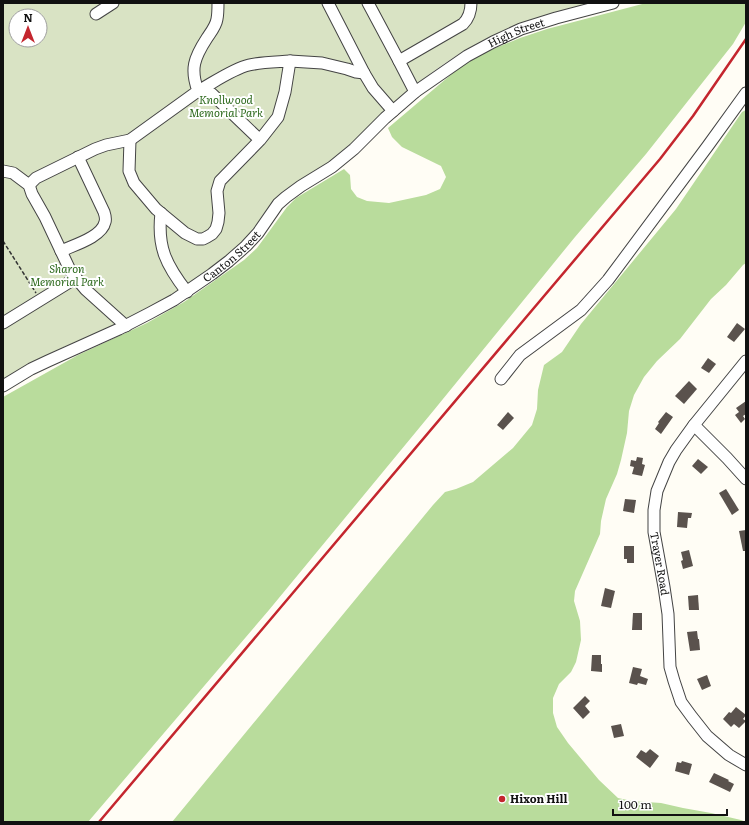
<svg xmlns="http://www.w3.org/2000/svg" width="749" height="825" font-family="Literata,serif">
  <rect width="100%" height="100%" fill="#fffdf5"/>
  <g fill="#b9dc9c">
    <path d="M646,3h100v19l-13,22 -87,110 -71,83 -141,173 -165,200 -181,212h-85v-425l75,-42 69,-32 37,-21 60,-42 13,-12 30,-41 9,-9 48,-29 6,6 1,14 6,8 10,4 22,2 37,-8 14,-6 6,-12 -5,-11 -39,-19 -10,-10 -4,-9 72,-61 28,-16 32,-13 27,-9z"/>
    <path d="M746,110v153l-3,2 -17,20 -15,14 -31,40 -23,22 -13,16 -10,18 -5,16 -2,22 -6,27 -4,14 -11,25 -5,22 -1,13 -25,57 -1,10 6,20 1,19 -5,22 -5,10 -12,12 -6,14v15l4,14 11,16 31,37 19,18 14,3 29,2 22,5 28,5 30,7 5,2h-574l261,-317 12,-13 11,-3 17,-7 40,-34 19,-23 5,-16 1,-19 6,-25 18,-13 19,-28 95,-115 66,-97z"/>
  </g>
  <path fill="#d9e3c4" fill-rule="evenodd" d="M3,3h588c-30,8 -60,15 -88,28 -42,18 -81,47 -115,77 -17,15 -32,32 -49,46 -6,6 -13,11 -20,15 -14,9 -30,16 -42,28 -11,11 -19,27 -29,39 -11,13 -25,23 -38,33 -30,22 -62,40 -95,56 -23,10 -46,19 -68,30 -16,7 -30,16 -44,24zM16,16h24v24h-24z"/>
  <g fill="#5a524d">
    <path d="M737,323l8,6 -11,13 -7,-5z"/>
    <path d="M708,358l8,6 -7,9 -8,-5z"/>
    <path d="M689,381l8,8 -13,15 -9,-8z"/>
    <path d="M746,401v13l-3,2 2,3 -4,4 -6,-8 4,-3 -3,-4z"/>
    <path d="M508,412l6,6 -11,12 -6,-5z"/>
    <path d="M666,412l7,5 -12,17 -6,-5 4,-6 -1,-1z"/>
    <path d="M637,457l6,1 -1,6 3,1 -3,11 -10,-2 2,-7 -4,-1 1,-6 5,1z"/>
    <path d="M698,459l10,8 -7,7 -9,-8z"/>
    <path d="M726,489l13,21 -7,5 -13,-22z"/>
    <path d="M625,499l11,1 -2,13 -11,-2z"/>
    <path d="M678,512l14,1 -1,5h-3l-1,10 -10,-1z"/>
    <path d="M746,530v21h-3l-4,-20z"/>
    <path d="M624,546h10v17h-7v-4h-3z"/>
    <path d="M689,550l4,16 -10,3 -2,-8 2,-1 -2,-8z"/>
    <path d="M605,588l10,3 -4,17 -10,-2z"/>
    <path d="M698,595l1,15h-10l-1,-14z"/>
    <path d="M633,613h9v17h-10z"/>
    <path d="M697,631l1,8h1l1,11 -10,1 -3,-19z"/>
    <path d="M592,655h9v9h1v8l-11,-1z"/>
    <path d="M633,667l9,2 -2,7 8,3 -2,6 -8,-2 -1,2 -8,-2z"/>
    <path d="M707,675l4,11 -9,4 -5,-11z"/>
    <path d="M585,696l5,5 -5,5 5,6 -7,7 -10,-11z"/>
    <path d="M736,707l10,8 -3,4 3,2 -7,7 -5,-4 -3,3 -8,-8 6,-7 2,1z"/>
    <path d="M621,724l3,12 -10,2 -3,-12z"/>
    <path d="M650,749l9,7 -9,12 -14,-11 5,-7 5,3z"/>
    <path d="M682,761l10,3 -3,11 -14,-4 2,-9 4,1z"/>
    <path d="M714,773l15,7 -1,1 6,3 -4,8 -21,-10z"/>
  </g>
  <g fill="none" stroke-linecap="round" stroke-linejoin="round">
    <g stroke="#444" stroke-width="13">
      <g id="minor">
        <path d="M328,3l36,70 9,15 20,23"/>
        <path d="M368,3l31,58"/>
        <path d="M96,14l17,-11"/>
        <path d="M290,61l32,2 25,6 9,3 8,1"/>
        <path d="M415,92l-16,-31 64,-37c6,-6 8,-13 8,-21"/>
        <path d="M130,140l-1,31 5,12 22,26 29,24 12,6h6l4,-2 5,-3 4,-5 2,-7 1,-9 -2,-22 3,-10 40,-41 18,-23 7,-25 5,-31c-14,1 -28,1 -41,4 -17,4 -36,18 -51,26l14,3 48,46"/>
        <path d="M3,171l10,2 16,12 3,9 13,23 25,53 6,8 -73,45"/>
        <path d="M29,185l7,-7 59,-29 11,-4 24,-5 68,-49c-8,-22 -4,-33 9,-53 4,-6 9,-12 10,-19 1,-5 1,-11 1,-16"/>
        <path d="M161,213c-4,34 5,52 26,79"/>
        <path d="M61,251c13,-6 41,-14 44,-29 1,-3 0,-7 -1,-10l-26,-55"/>
        <path d="M76,278l10,12 40,36"/>
        <path id="s1" d="M746,361l-52,64 -18,25 -7,12 -12,29 -3,19v22l10,55 4,27 2,53 4,14 7,21 11,15 15,19 22,19 17,10"/>
        <path d="M501,379l19,-24 61,-45 27,-30 99,-133 39,-54"/>
        <path id="s2" d="M3,386l28,-17 17,-8 71,-32 31,-16 24,-13 38,-26 17,-13 17,-15 12,-13 20,-29 8,-7 15,-11 31,-19 22,-18 31,-31 30,-26 52,-36 26,-14 28,-13 35,-11 57,-15"/>
        <path d="M694,425l33,33 19,21"/>
      </g>
    </g>
    <path stroke="#333" stroke-width="1.5" stroke-dasharray="4 2" stroke-linecap="butt" d="M3,241l33,52"/>
    <use href="#minor" stroke="#fff" stroke-width="11"/>
    <path stroke="#c4262e" stroke-width="2.5" d="M99,822l561,-663 33,-43 53,-77"/>
  </g>
  <circle fill="#c4262e" stroke="#fff" stroke-width="1.5" cx="502" cy="799" r="4"/>
  <g text-anchor="middle" stroke-width="4" stroke-linejoin="round" paint-order="stroke">
    <g font-size="11" fill="#111" stroke="#fff">
      <text dy="4" stroke="none"><textPath href="#s2" startOffset="630">High Street</textPath></text>
      <text dy="4" stroke="none"><textPath href="#s2" startOffset="264">Canton Street</textPath></text>
      <text dy="4" stroke="none"><textPath href="#s1" startOffset="232">Trayer Road</textPath></text>
    </g>
    <g font-size="11" font-style="italic" fill="#2f6b1f" stroke="#fff">
      <text x="226" y="104">Knollwood<tspan x="226" dy="13">Memorial Park</tspan></text>
      <text x="67" y="273">Sharon<tspan x="67" dy="13">Memorial Park</tspan></text>
    </g>
    <g font-size="11" font-weight="bold" fill="#111" stroke="#fff" text-anchor="start">
      <text x="510" y="803">Hixon Hill</text>
    </g>
  </g>
  <rect width="749" height="825" fill="none" stroke="#111111" stroke-width="8"/>
  <g transform="translate(28 28)"><circle r="19" fill="#ffffff" stroke="#a0a0a0"/>
  <path d="M0-3L7 15L0 10L-7 15Z" fill="#c4262e"/>
  <text y="-6" font-size="11" font-weight="bold" text-anchor="middle" fill="#111111">N</text>
  </g>
  <path d="M613 809v6h114v-6" fill="none" stroke="#111111" stroke-width="2"/>
  <text x="619" y="809" font-size="12" fill="#111111" stroke="#ffffff" stroke-width="3" paint-order="stroke">100 m</text>
</svg>
